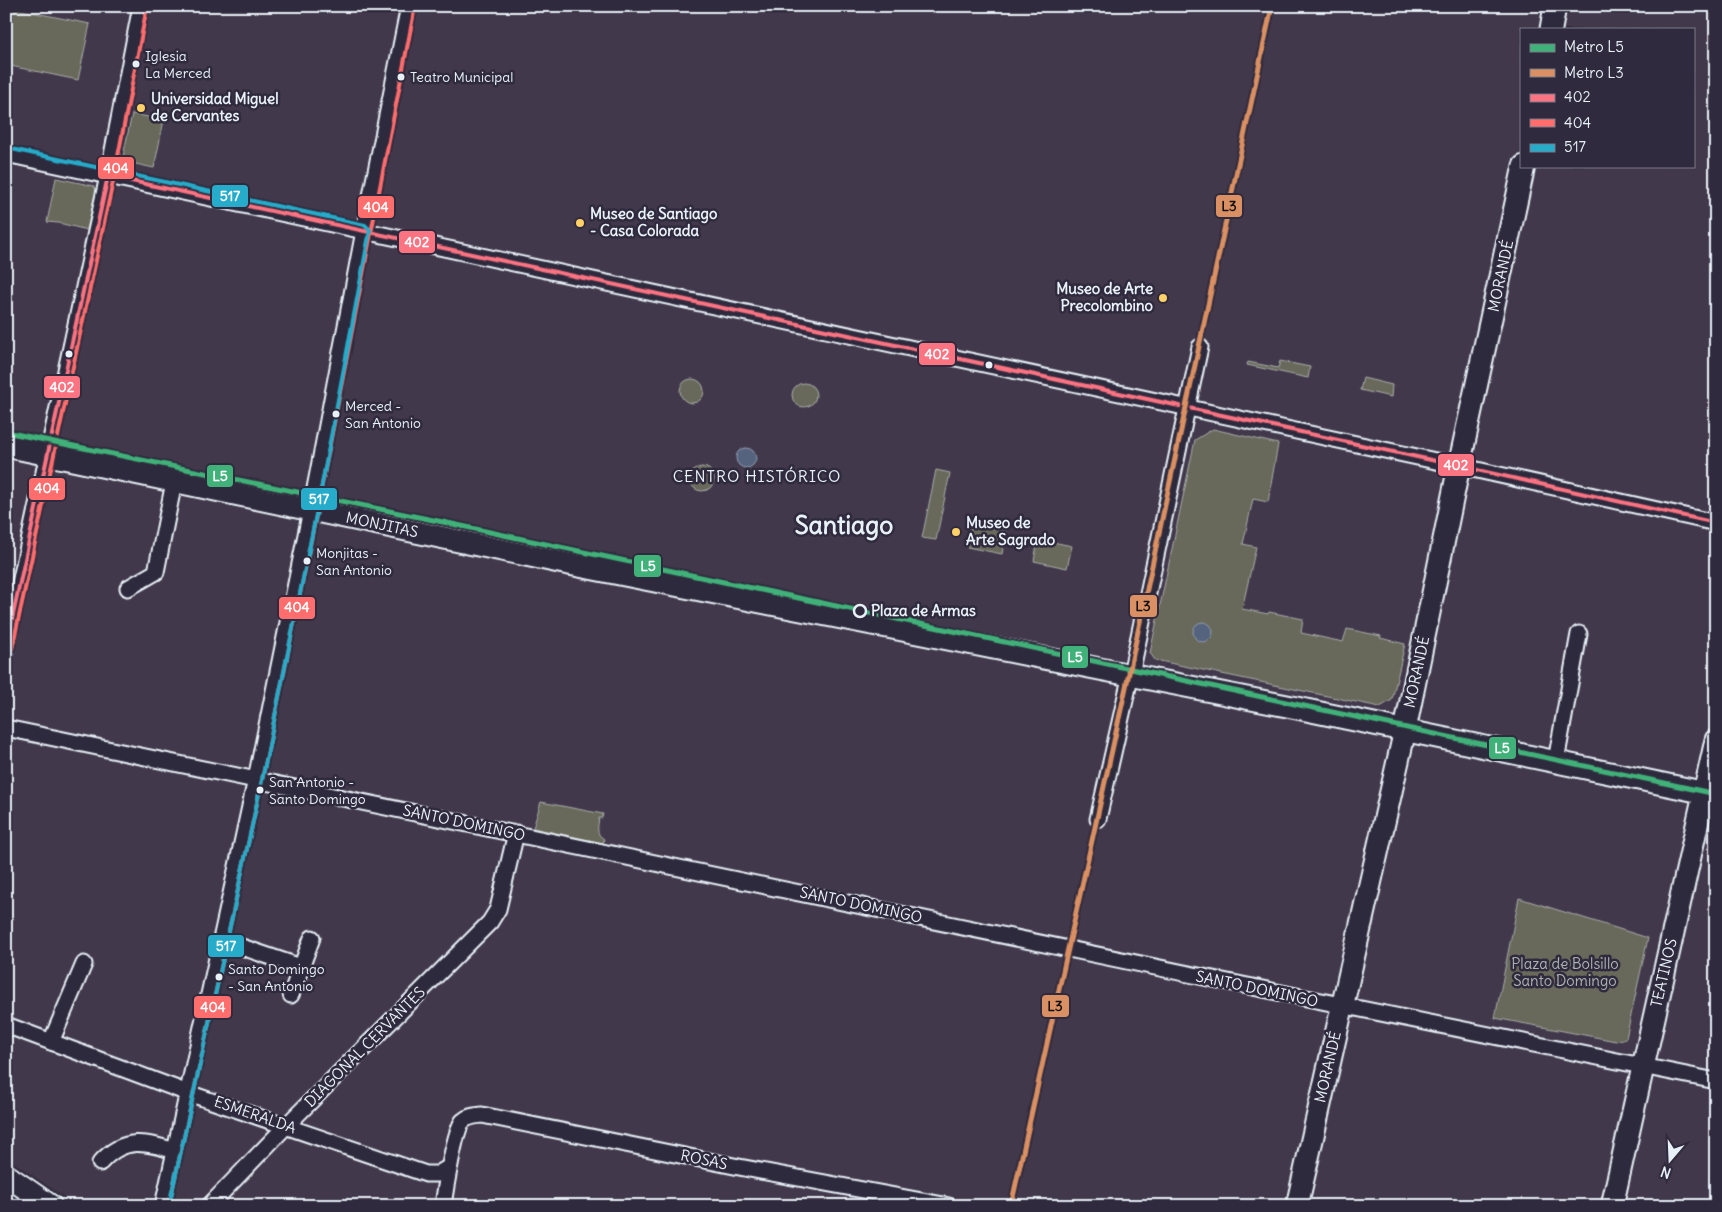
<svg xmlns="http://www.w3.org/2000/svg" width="1722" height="1212" font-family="Delius,sans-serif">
  <rect width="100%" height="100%" fill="#2f2a3d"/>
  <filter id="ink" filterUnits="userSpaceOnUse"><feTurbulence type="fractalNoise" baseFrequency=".02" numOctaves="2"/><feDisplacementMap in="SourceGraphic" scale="10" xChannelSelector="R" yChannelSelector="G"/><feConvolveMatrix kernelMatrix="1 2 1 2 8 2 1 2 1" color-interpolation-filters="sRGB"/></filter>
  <g filter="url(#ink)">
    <path fill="#43394c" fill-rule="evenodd" d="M6,6h1710v1200h-1639l-67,-46 -4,-3zM1521,29h172v137h-172z"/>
    <g fill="#67695a" stroke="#a8ada9">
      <path d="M6,7l84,17 -12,56 -72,-15z"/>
      <path d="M132,114l32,6 -10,48 -32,-7z"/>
      <path d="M56,178l38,8 2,4 -9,40 -28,-7 -12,-1z"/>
      <path d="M1280,361l30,6 -2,11 -61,-13 1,-3 30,6z"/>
      <path d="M1363,378l29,7 -1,12 -31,-7z"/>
      <circle cx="692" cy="391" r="12"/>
      <circle cx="804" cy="395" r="12"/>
      <path d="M1213,429l65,15 -10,58 -15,-3 -10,45 13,3 -14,62 26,5 1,-2 34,7 -2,14 42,9 4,-13 34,7 -1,2 25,6 -13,56 -12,7 -225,-47 -5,-7 45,-213z"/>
      <circle cx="702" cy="479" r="12"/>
      <path d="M936,470l14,3 -14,67 -14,-2z"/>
      <path d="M972,524l34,7 -4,23 -35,-7z"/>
      <path d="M1038,539l34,7 -5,22 -33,-7z"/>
      <path d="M541,802l62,12 -1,4h-3c-1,8 -4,16 5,21l-1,4 -70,-15z"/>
      <path d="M1519,898l129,40 -22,100 -10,3 -121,-23z"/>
    </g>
    <g fill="#56637f" stroke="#909caf">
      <circle cx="746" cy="458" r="10"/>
      <circle cx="1203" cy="632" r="10"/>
    </g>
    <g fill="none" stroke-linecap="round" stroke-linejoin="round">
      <g stroke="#e8f1f8" stroke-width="19">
        <g id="street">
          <path d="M6,154l1453,312 257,57"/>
          <path d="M128,588l28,-16 18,-90"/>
          <path d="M6,648l102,-472 33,-170"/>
          <path d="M6,728c570,116 1139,240 1710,353"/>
          <path d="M1556,761l23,-127"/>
          <path d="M1098,819l33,-145 69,-327"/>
          <path d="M221,940l80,27"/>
          <path d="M291,995l21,-57"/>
          <path d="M6,1025l182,68 238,81h12l10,-6"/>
          <path d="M51,1042l33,-78"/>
          <path d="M100,1163c24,-27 45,-21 75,-12"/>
          <path d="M163,1206l93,-427 53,-259 55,-289 45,-225"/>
          <path d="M209,1206l77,-80 204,-204 8,-13 18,-76"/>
          <path d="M443,1206c2,-15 12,-77 20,-85 5,-5 12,-5 19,-6l257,52 210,39"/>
        </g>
      </g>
      <g stroke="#e8f1f8" stroke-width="25">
        <g id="secondary">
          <path d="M1551,29l4,-23"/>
          <path d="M6,446l553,116 728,144 429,89"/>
          <path d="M6,1175l45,31"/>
          <path d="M1297,1206l108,-476 54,-264 65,-300"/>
          <path d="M1612,1206l104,-466"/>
        </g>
      </g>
      <use href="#street" stroke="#2f2a3d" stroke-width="15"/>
      <use href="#secondary" stroke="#2f2a3d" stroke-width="21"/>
      <g stroke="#2f2a3d" stroke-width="8">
        <path id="bus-1" d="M6,647l102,-471 1351,290 257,57"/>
      </g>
      <g stroke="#2f2a3d" stroke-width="8">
        <g id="bus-2">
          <path d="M12,649l102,-472 33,-170"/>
          <path d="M169,1206l93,-426 53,-259 100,-514"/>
        </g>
      </g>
      <g stroke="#2f2a3d" stroke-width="8">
        <path id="bus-3" d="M7,148l358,77 5,5 -51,270 -57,280 -93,426"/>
      </g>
      <use href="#bus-1" stroke="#fc7382" stroke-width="4"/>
      <use href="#bus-2" stroke="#ff6d6d" stroke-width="4"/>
      <use href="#bus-3" stroke="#26acca" stroke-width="4"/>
      <g stroke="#2f2a3d" stroke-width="9">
        <path id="metro-1" d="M6,432l437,90 1273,272"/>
      </g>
      <g stroke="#2f2a3d" stroke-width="9">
        <path id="metro-2" d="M1011,1206l115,-519 146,-681"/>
      </g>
      <use href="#metro-1" stroke="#40b279" stroke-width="5"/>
      <use href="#metro-2" stroke="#da9062" stroke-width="5"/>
    </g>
  </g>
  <g fill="#e8f1f8" stroke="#2f2a3d" stroke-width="2">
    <circle cx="136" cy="64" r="4.5"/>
    <circle cx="401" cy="77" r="4.5"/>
    <circle cx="69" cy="354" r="4.5"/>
    <circle cx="989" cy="365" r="4.5"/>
    <circle cx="336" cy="414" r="4.5"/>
    <circle cx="307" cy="561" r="4.5"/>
    <circle cx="260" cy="790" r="4.5"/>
    <circle cx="219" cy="977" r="4.5"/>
  </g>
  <g fill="#ffd166" stroke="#2f2a3d" stroke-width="2">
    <circle cx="141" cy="108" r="5"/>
    <circle cx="580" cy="223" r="5"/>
    <circle cx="1163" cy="298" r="5"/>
    <circle cx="956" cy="532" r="5"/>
  </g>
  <circle fill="#2f2a3d" stroke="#e8f1f8" stroke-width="2.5" cx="860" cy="611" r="6"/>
  <g text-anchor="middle" stroke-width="5" stroke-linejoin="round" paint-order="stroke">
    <g font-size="14" fill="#e8f1f8" stroke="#2f2a3d" text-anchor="start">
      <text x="145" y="61">Iglesia<tspan x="145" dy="17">La Merced</tspan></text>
      <text x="410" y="82">Teatro Municipal</text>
      <text x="345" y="411">Merced -<tspan x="345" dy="17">San Antonio</tspan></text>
      <text x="316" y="558">Monjitas -<tspan x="316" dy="17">San Antonio</tspan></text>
      <text x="269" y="787">San Antonio -<tspan x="269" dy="17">Santo Domingo</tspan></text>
      <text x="228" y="974">Santo Domingo<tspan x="228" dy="17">- San Antonio</tspan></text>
    </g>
    <g font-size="15" font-weight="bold" fill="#e8f1f8" stroke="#2f2a3d" text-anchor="start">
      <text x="151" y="104">Universidad Miguel<tspan x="151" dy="17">de Cervantes</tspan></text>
      <text x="590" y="219">Museo de Santiago<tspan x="590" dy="17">- Casa Colorada</tspan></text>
      <text x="1153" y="294" text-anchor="end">Museo de Arte<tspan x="1153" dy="17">Precolombino</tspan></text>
      <text x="966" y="528">Museo de<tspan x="966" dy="17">Arte Sagrado</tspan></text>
    </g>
    <g font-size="15" fill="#e8f1f8" stroke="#2f2a3d">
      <text transform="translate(1501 276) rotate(-78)" y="5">MORANDÉ</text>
      <text transform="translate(382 525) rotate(12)" y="5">MONJITAS</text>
      <text transform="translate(1417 672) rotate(-78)" y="5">MORANDÉ</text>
      <text transform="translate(464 823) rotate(12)" y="5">SANTO DOMINGO</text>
      <text transform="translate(861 905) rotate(12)" y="5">SANTO DOMINGO</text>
      <text transform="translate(1664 973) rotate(-77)" y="5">TEATINOS</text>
      <text transform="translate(1257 989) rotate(12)" y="5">SANTO DOMINGO</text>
      <text transform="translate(365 1047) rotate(-45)" y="5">DIAGONAL CERVANTES</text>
      <text transform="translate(1328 1067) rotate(-77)" y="5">MORANDÉ</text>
      <text transform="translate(255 1115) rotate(19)" y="5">ESMERALDA</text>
      <text transform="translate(704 1160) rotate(12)" y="5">ROSAS</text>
    </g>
    <g font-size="15" font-weight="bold" fill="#e8f1f8" stroke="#2f2a3d" text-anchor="start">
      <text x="871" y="616">Plaza de Armas</text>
    </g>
    <g font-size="15" fill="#aeb4b1" stroke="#2f2a3d">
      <text x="1565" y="969">Plaza de Bolsillo<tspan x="1565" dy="17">Santo Domingo</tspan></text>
    </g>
    <g font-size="16" letter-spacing="1" fill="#e8f1f8" stroke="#2f2a3d">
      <text x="757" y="482">CENTRO HISTÓRICO</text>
    </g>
    <g font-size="25" font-weight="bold" fill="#e8f1f8" stroke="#2f2a3d">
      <text x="844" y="534">Santiago</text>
    </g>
  </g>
  <g stroke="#2f2a3d" stroke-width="2">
    <rect x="97" y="156" width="38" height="24" rx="5" fill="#ff6d6d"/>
    <rect x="211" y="184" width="38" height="24" rx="5" fill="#26acca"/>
    <rect x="1215" y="194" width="28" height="24" rx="5" fill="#da9062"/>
    <rect x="357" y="195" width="38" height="24" rx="5" fill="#ff6d6d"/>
    <rect x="398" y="230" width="38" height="24" rx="5" fill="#fc7382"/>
    <rect x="918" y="342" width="38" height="24" rx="5" fill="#fc7382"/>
    <rect x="43" y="375" width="38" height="24" rx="5" fill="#fc7382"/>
    <rect x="1437" y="453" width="38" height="24" rx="5" fill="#fc7382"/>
    <rect x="206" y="464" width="28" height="24" rx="5" fill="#40b279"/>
    <rect x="28" y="477" width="38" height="24" rx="5" fill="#ff6d6d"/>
    <rect x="300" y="487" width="38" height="24" rx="5" fill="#26acca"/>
    <rect x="633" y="554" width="29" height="24" rx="5" fill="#40b279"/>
    <rect x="1129" y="594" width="29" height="24" rx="5" fill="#da9062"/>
    <rect x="278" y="596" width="38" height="24" rx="5" fill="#ff6d6d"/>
    <rect x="1061" y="645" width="28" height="24" rx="5" fill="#40b279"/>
    <rect x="1488" y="736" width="29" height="24" rx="5" fill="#40b279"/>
    <rect x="207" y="934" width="38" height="24" rx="5" fill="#26acca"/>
    <rect x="1041" y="994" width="29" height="24" rx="5" fill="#da9062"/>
    <rect x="193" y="995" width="39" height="24" rx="5" fill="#ff6d6d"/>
  </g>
  <g font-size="14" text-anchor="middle" font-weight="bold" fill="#fff">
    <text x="116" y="173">404</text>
    <text x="230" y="201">517</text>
    <text x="376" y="212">404</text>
    <text x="417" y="247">402</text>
    <text x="937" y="359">402</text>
    <text x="62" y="392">402</text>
    <text x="1456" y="470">402</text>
    <text x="220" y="481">L5</text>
    <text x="47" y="493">404</text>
    <text x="319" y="504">517</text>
    <text x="648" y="571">L5</text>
    <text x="297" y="612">404</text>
    <text x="1075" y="662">L5</text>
    <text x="1502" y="753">L5</text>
    <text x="226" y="951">517</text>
    <text x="213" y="1012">404</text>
  </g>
  <g font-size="14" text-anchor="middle" font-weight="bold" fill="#111">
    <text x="1229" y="211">L3</text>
    <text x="1143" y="611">L3</text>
    <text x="1055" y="1011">L3</text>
  </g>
  <rect width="1722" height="1212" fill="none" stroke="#2f2a3d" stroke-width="25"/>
  <rect x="12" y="12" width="1697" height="1187" fill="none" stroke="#e8f1f8" stroke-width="2" filter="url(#ink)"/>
  <rect x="1520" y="28" width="175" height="140" fill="#2f2a3d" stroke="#797a88"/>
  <rect x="1530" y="44" width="25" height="8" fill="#40b279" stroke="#797a88"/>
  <text x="1564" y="52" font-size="15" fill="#e8f1f8">Metro L5</text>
  <rect x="1530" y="69" width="25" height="8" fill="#da9062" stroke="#797a88"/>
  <text x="1564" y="78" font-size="15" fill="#e8f1f8">Metro L3</text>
  <rect x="1530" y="94" width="25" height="8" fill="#fc7382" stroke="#797a88"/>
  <text x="1564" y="102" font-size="15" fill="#e8f1f8">402</text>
  <rect x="1530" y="119" width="25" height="8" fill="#ff6d6d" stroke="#797a88"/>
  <text x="1564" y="128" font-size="15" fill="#e8f1f8">404</text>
  <rect x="1530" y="144" width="25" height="8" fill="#26acca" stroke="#797a88"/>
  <text x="1564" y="152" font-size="15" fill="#e8f1f8">517</text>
  <g transform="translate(1670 1160) rotate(199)" stroke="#2f2a3d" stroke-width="4" paint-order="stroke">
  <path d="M0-4L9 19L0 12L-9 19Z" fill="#e8f1f8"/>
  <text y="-8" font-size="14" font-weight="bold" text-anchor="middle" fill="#e8f1f8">N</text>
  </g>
</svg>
